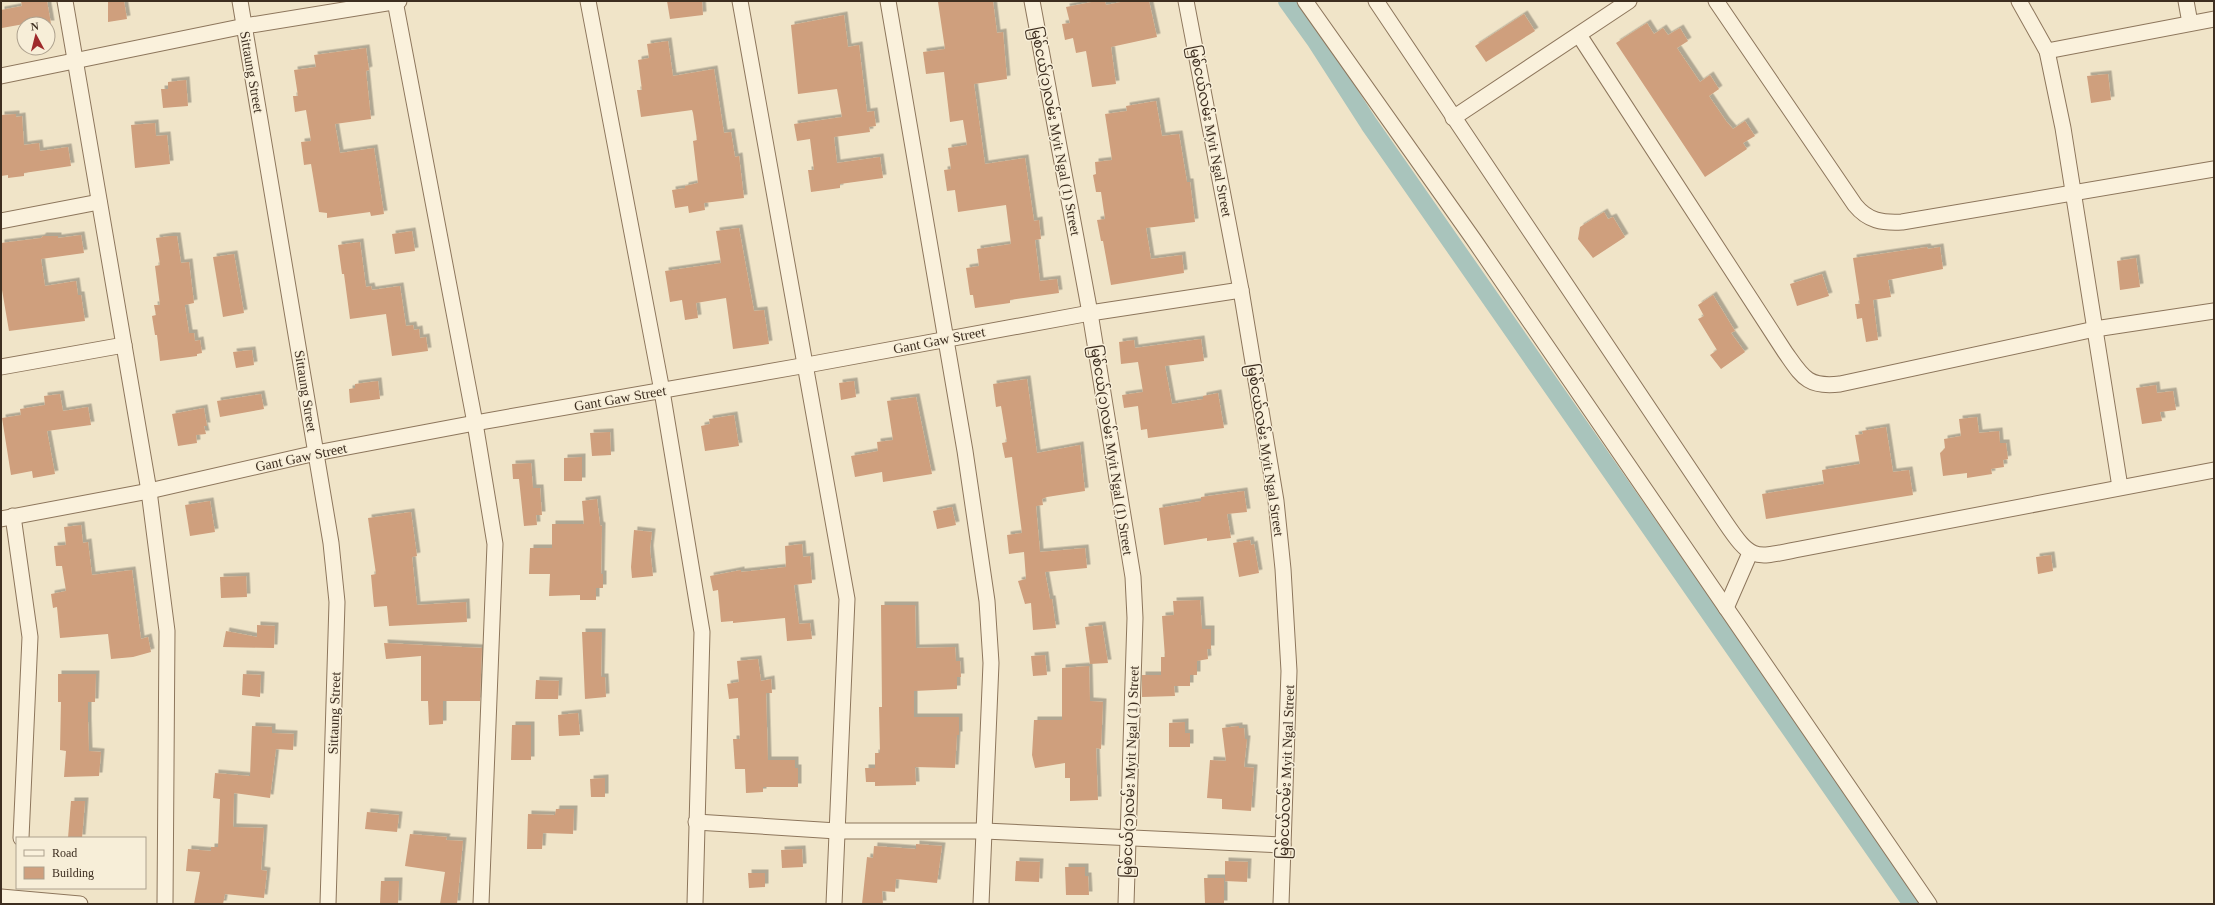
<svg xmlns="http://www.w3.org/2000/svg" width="2215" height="905" font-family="'Times New Roman','Noto Sans Myanmar',serif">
  <defs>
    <filter id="shadow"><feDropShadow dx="3.5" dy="-3.5" stdDeviation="0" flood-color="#0004"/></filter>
  </defs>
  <rect width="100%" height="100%" fill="#f0e4c8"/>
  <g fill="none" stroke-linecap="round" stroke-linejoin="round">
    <path stroke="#a9c4bc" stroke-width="18" d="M1287,1l28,39 54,84 543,780"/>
  </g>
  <g fill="#cf9f7d" filter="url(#shadow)">
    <path d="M21,1h26l4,23h-27l-22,4 -1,-18 21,-4z"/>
    <path d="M108,1h16l3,18 -19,3z"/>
    <path d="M667,1h35l1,14 -33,4z"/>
    <path d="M945,1h48l4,32 6,-1 4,47 -33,5 11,80 40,-6 9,63 5,-1 2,19 -6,1 5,41 17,-2 2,14 -49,7v3l-35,5 -2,-13h-3l-4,-27 13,-2 -2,-17 34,-5 -5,-39 -48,7 -3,-22 -8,1 -3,-21 7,-1 -3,-21 19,-3 -4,-25 -13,2 -6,-50 -18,2 -3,-22 22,-3 -7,-47z"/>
    <path d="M1097,1h8l1,4 20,-4h23l8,36 -46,10 5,37 -24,3 -6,-36 -10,2 -3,-15 -8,2 -3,-16 8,-1 -4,-16z"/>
    <path d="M1524,14l11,17 -49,31 -11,-16z"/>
    <path d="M844,15l4,32 11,-2 8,67 7,-1 2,15 -7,1 1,5 -36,5 3,26 43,-6 3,21 -43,6v4l-29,4 -3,-22h6l-4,-31 -13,2 -3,-17 48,-7 -5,-28 -39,5 -7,-69z"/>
    <path d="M1647,23l7,11 9,-6 5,7 12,-7 8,13 -11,7 23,34 10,-7 9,14 -10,7 17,25 7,8 12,-8 10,15 -12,7 4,6 -42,28 -89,-134z"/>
    <path d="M668,41l5,35 41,-7 10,64 7,-1 4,25 4,-1 5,42 -40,5 1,7 -16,3 -1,-7 -13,2 -3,-18 13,-2v-2l13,-3 -5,-42 4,-1 -4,-27 -1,-3 -51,7 -4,-27h5l-4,-30 11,-2 -2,-14z"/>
    <path d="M366,48l3,22 -3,1 5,48 -36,5 5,29 34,-5 10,66 -13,2 -1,-4 -43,6v-5l-8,-1 -8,-48 -7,1 -3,-23 10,-1 -5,-31 -11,2 -2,-16h5l-4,-26 22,-3 -2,-12z"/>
    <path d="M2108,74l3,26 -20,3 -4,-27z"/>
    <path d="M186,80l2,26 -25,2 -2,-19h7v-7z"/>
    <path d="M1156,101l6,35 17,-2 8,48h3l5,40 -49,6 5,31 31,-4 2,18 -73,12 -8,-44h-2l-4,-21 8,-1 -4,-27h-5l-3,-17 3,-1 -1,-12 17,-2 -7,-46 22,-3 -1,-5z"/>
    <path d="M16,114v3l6,-1 2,29 15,-2 1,8 28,-4 3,19 -47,7v3l-16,2v-3l-7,1v-61z"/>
    <path d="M155,123l1,13 11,-1 3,29 -35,4 -4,-43z"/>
    <path d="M1604,212l4,7 5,-2 12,20 -32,21 -15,-19 2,-12z"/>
    <path d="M739,228l15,83 10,-1 5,34 -36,5 -7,-51 -30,5 2,15 -13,2 -3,-20 -12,2 -5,-31 56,-8 -5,-32z"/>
    <path d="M412,231l3,20 -20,3 -3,-20z"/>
    <path d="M81,235l3,18 -43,6 4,27 31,-5 2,14h3l4,26 -76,10 -8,-47v-41l40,-5 2,-2h15v2z"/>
    <path d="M170,236h7l4,27 8,-1 5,41 -9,2v2l4,26h5l1,8 5,-1 2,13 -5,1v2l-37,5 -3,-26h-2l-3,-19 4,-1 -2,-10h6l-5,-39 5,-1 -4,-27z"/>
    <path d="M360,242l6,45 5,-1 1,4 28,-4 6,40 7,-1 1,5 5,-1 1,9 6,-1 2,14 -36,5 -6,-42 -36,5 -6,-45h-2l-4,-29z"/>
    <path d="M1927,247l1,2 12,-2 3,22 -55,11 3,17 -18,3 5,40 -12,2 -4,-24 -5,1 -2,-15h5l-7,-46z"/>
    <path d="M234,254l10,59 -21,4 -10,-60z"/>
    <path d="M2136,258l4,29 -20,3 -3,-29z"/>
    <path d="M1822,274l7,22 -32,10 -7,-22z"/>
    <path d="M1713,295l22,36 -4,2 14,19 -24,17 -11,-14 7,-5 -19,-31 6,-3 -6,-11z"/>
    <path d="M1201,339l3,22 -39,5 7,38 31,-5v-3l15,-3 6,35 -76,10 -1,-9 -6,1 -3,-24 -14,2 -2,-13 21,-3 -5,-30 -17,2 -2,-22 15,-2 1,8z"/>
    <path d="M252,350l2,15 -18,3 -3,-16z"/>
    <path d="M1027,379l10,74 43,-8 5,46 -38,6 -5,2 1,6 -7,1 4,46 45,-4 2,20 -42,4 5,27h2l4,29 -23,2 -2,-27 -6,1 -7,-23 8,-2 -2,-27 -15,2 -2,-19 15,-2 -10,-76 -7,1 -3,-15 5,-1 -6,-36 -5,1 -3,-23z"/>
    <path d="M378,381l2,18 -30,4 -1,-14 6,-1v-4z"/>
    <path d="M854,381l2,16 -15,3 -2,-17z"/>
    <path d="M2156,385l1,8 16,-2 3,19 -16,2 2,9 -20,3 -6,-36z"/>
    <path d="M60,394l3,17 25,-4 3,18 -44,6 8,43 -22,4 -1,-7 -21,4 -9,-57 19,-3 -1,-6 25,-4 -1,-9z"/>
    <path d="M261,394l3,15 -44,8 -3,-16z"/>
    <path d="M916,397l16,77 -49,8 -1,-10 -27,5 -4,-21 27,-5 -1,-9 16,-2 -6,-39z"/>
    <path d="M204,408l3,18h-3l2,8 -10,1 1,8 -19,3 -6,-32z"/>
    <path d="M734,415l5,31 -34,5 -4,-25 9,-2 -1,-5z"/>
    <path d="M1977,417l2,16 20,-2 1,12h6l2,16 -5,1 1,7 -13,2 1,5 -25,4v-5l-24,3 -3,-23 5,-5 -1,-9 17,-3 -2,-17z"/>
    <path d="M1886,427l7,45 16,-2 4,25 -147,24 -4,-25 62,-10 -2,-14 38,-6 -5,-29 8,-1 -1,-3z"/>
    <path d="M610,432l1,23 -19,1 -2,-23z"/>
    <path d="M582,457v24h-18v-23z"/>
    <path d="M531,463l2,25h7l2,27h-6l1,10 -13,1 -5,-47h-6l-1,-15z"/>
    <path d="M1244,491l3,21 -20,2 4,24 -24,3v-3l-43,7 -5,-37 42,-7v-4z"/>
    <path d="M597,499l3,26 2,1 -1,48h2v14h-7v12h-16v-5l-31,1 1,-22h-21l1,-26h22v-24h32l-2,-23z"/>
    <path d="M210,501l5,31 -25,4 -5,-31z"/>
    <path d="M952,507l4,18 -19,4 -4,-18z"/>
    <path d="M411,512l6,44 -5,1 5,48 49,-3 1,20 -78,4 -2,-20 -13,1 -3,-32 5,-1 -8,-56z"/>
    <path d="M81,525l2,18 5,-1 4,33 40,-5 9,69 7,-2 3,15 -18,5 -22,2 -3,-25 -48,4 -3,-31 -4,1 -2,-14 15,-3 -4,-25h-6l-2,-20 12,-1 -2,-18z"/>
    <path d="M634,530l18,2 -2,17 3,27 -21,2 -1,-11z"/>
    <path d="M1250,540l1,5 3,-1 5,29 -20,4 -6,-34z"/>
    <path d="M802,544l1,13 7,-1 2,27 -18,2 5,39 11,-1 2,16 -25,2 -2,-23 -52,5v-2l-12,1 -3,-32 -5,1 -3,-15 31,-6v2l45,-5 -1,-21z"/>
    <path d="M2051,555l2,16 -15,3 -2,-17z"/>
    <path d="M246,576l1,21 -26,1 -1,-21z"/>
    <path d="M1200,600l2,29h9v20h-4l1,10 -11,2v14h-7v11h-16l1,10 -33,1v-22h19v-18h4l-3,-41 12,-1 -1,-14z"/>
    <path d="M881,605h34l1,43 39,-1 1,14h4l1,16h-4v12l-43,2v26h45v18h-2l-2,33 -40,-1 1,18 -41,1v-4h-9l-1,-14h10v-15h5l-1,-46h3z"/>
    <path d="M257,625l18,1 -1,22 -51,-1 3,-16 31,6z"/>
    <path d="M1102,625l6,38 -18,1 -5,-37z"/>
    <path d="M582,632h20l-1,45h4l1,20 -21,2z"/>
    <path d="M384,643l98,5 -2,53h-37v23l-14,1 -1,-24h-7v-45l-35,3z"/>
    <path d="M1045,655l2,20 -14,1 -2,-20z"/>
    <path d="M758,659l3,22 10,-2 1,14h-6l2,67h27v8h3v19h-35v5l-17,1 -1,-24h-10l-2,-30h7l-2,-41 -9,1 -2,-15 12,-2 -2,-21z"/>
    <path d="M1089,666l1,35 13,1 -2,47 -5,-1 2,52 -28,1v-23h-5v-15l-30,5 -3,-13 2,-35h28v-52z"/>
    <path d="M58,674h38l-1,28h-7v20l1,29 12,1 -2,24 -35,1 2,-26 -6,-1 1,-48h-3z"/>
    <path d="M243,674l18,1 -1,22 -18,-2z"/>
    <path d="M536,680l23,1 -1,18h-23z"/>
    <path d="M578,713l2,22 -21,1 -1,-21z"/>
    <path d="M1185,722v11h5v14h-21v-24z"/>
    <path d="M512,725h19v35h-20z"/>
    <path d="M252,726l20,1v6l22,1 -1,16 -17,-1 -6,49 -36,-5 -1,34 31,1 -3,42 6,1 -3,27 -39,-4 -2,10h-29l6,-32 -14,-1 2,-22 23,2v-4h7l2,-48 -7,-1 2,-25 35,3z"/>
    <path d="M1239,726v2h5l1,11h2l-3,28 10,1 -3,43 -29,-2v-10l-15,-1 3,-38 16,1 -4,-33z"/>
    <path d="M605,778v19h-14l-1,-18z"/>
    <path d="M71,801h14l-3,37h-14z"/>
    <path d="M556,809h18l-1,25 -30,-1 -1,16h-15l1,-35 27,1z"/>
    <path d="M367,812l32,3 -2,17 -32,-3z"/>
    <path d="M410,834l37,3 -1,3 17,1 -6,63h-17l5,-32 -40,-6z"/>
    <path d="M916,844l26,2 -5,37 -41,-4 -1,13 -13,-1 1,13h-21l5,-47 6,1 1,-12 42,3z"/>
    <path d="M802,849l1,18 -21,1 -1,-18z"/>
    <path d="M1016,861l24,1 -1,20 -24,-1z"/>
    <path d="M1225,861l23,1 -1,20 -22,-1z"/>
    <path d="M1065,867h20v9h3l1,19h-23z"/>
    <path d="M748,873h17v14l-16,1z"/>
    <path d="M1204,878h20v26h-19z"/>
    <path d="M381,881h18l-1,23h-18z"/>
  </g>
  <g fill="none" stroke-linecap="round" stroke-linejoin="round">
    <g stroke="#8d765c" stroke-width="17">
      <g id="minor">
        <path d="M65,1l84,490 18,140 -2,273"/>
        <path d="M240,1l91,542 6,59 -9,302"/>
        <path d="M395,1l80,422 20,121 -14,360"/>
        <path d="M588,1l74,390 40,241 -7,272"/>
        <path d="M740,1l107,598 -13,305"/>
        <path d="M888,1l77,450 22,150 4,62 -10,241"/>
        <path d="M1032,1l58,312 43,264 2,41 -9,286"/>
        <path d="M1186,1l55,289 35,211 7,68 6,102 -8,233"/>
        <path d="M1305,1l169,239 455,664"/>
        <path d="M1376,1l349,521c27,40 29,36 75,27l414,-79"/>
        <path d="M1716,1l139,204c13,16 27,18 47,17l312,-53"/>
        <path d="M2019,1l28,50 16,77 57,359"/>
        <path d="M2186,1l4,22"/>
        <path d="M1579,35l206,317c17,24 22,36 55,32l255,-55 119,-18"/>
        <path d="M2047,51l167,-32"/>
        <path d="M1,76l244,-50 154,-25"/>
        <path d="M1453,118l176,-117"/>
        <path d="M1,221l98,-19"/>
        <path d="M1,367l123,-22"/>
        <path d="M13,516l17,121 -9,201"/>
        <path d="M1,519l148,-28 167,-38 159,-30 332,-58 283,-52 151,-23"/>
        <path d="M1726,608l24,-55"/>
        <path d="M696,822l141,9h147l299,14"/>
        <path d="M1,897l79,7"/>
      </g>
    </g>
    <use href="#minor" stroke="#faf1dc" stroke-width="15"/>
  </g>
  <g text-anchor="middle" stroke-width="3" stroke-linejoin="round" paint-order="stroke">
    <g font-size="14" fill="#3d2e20" stroke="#f7eed8">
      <text transform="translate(252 72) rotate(80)" y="5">Sittaung Street</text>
      <text transform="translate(1056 131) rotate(79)" y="5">မြစ်ငယ်(၁)လမ်း Myit Ngal (1) Street</text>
      <text transform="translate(1211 131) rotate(79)" y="5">မြစ်ငယ်လမ်း Myit Ngal Street</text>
      <text transform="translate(939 340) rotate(-11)" y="5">Gant Gaw Street</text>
      <text transform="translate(306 391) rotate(81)" y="5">Sittaung Street</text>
      <text transform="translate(620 398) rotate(-10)" y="5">Gant Gaw Street</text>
      <text transform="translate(1112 450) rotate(81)" y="5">မြစ်ငယ်(၁)လမ်း Myit Ngal (1) Street</text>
      <text transform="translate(1266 450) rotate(81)" y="5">မြစ်ငယ်လမ်း Myit Ngal Street</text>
      <text transform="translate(301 457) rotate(-12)" y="5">Gant Gaw Street</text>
      <text transform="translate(334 713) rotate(-88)" y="5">Sittaung Street</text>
      <text transform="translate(1130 772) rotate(-88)" y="5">မြစ်ငယ်(၁)လမ်း Myit Ngal (1) Street</text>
      <text transform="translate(1286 772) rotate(-88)" y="5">မြစ်ငယ်လမ်း Myit Ngal Street</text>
    </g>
  </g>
  <rect width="2215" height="905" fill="none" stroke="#3d2e20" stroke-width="4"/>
  <rect x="16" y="837" width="130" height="52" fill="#f7eed8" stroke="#ada18e"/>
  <rect x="24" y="850" width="20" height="6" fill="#faf1dc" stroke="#ada18e"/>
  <text x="52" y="857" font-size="12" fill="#3d2e20">Road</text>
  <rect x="24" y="867" width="20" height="12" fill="#cf9f7d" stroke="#ada18e"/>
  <text x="52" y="877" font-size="12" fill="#3d2e20">Building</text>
  <g transform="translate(36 36) rotate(353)"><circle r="19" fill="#f7eed8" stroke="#ada18e"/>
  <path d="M0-3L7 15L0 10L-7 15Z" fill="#9e2a2b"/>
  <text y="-6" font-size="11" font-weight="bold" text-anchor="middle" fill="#3d2e20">N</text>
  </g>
</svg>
